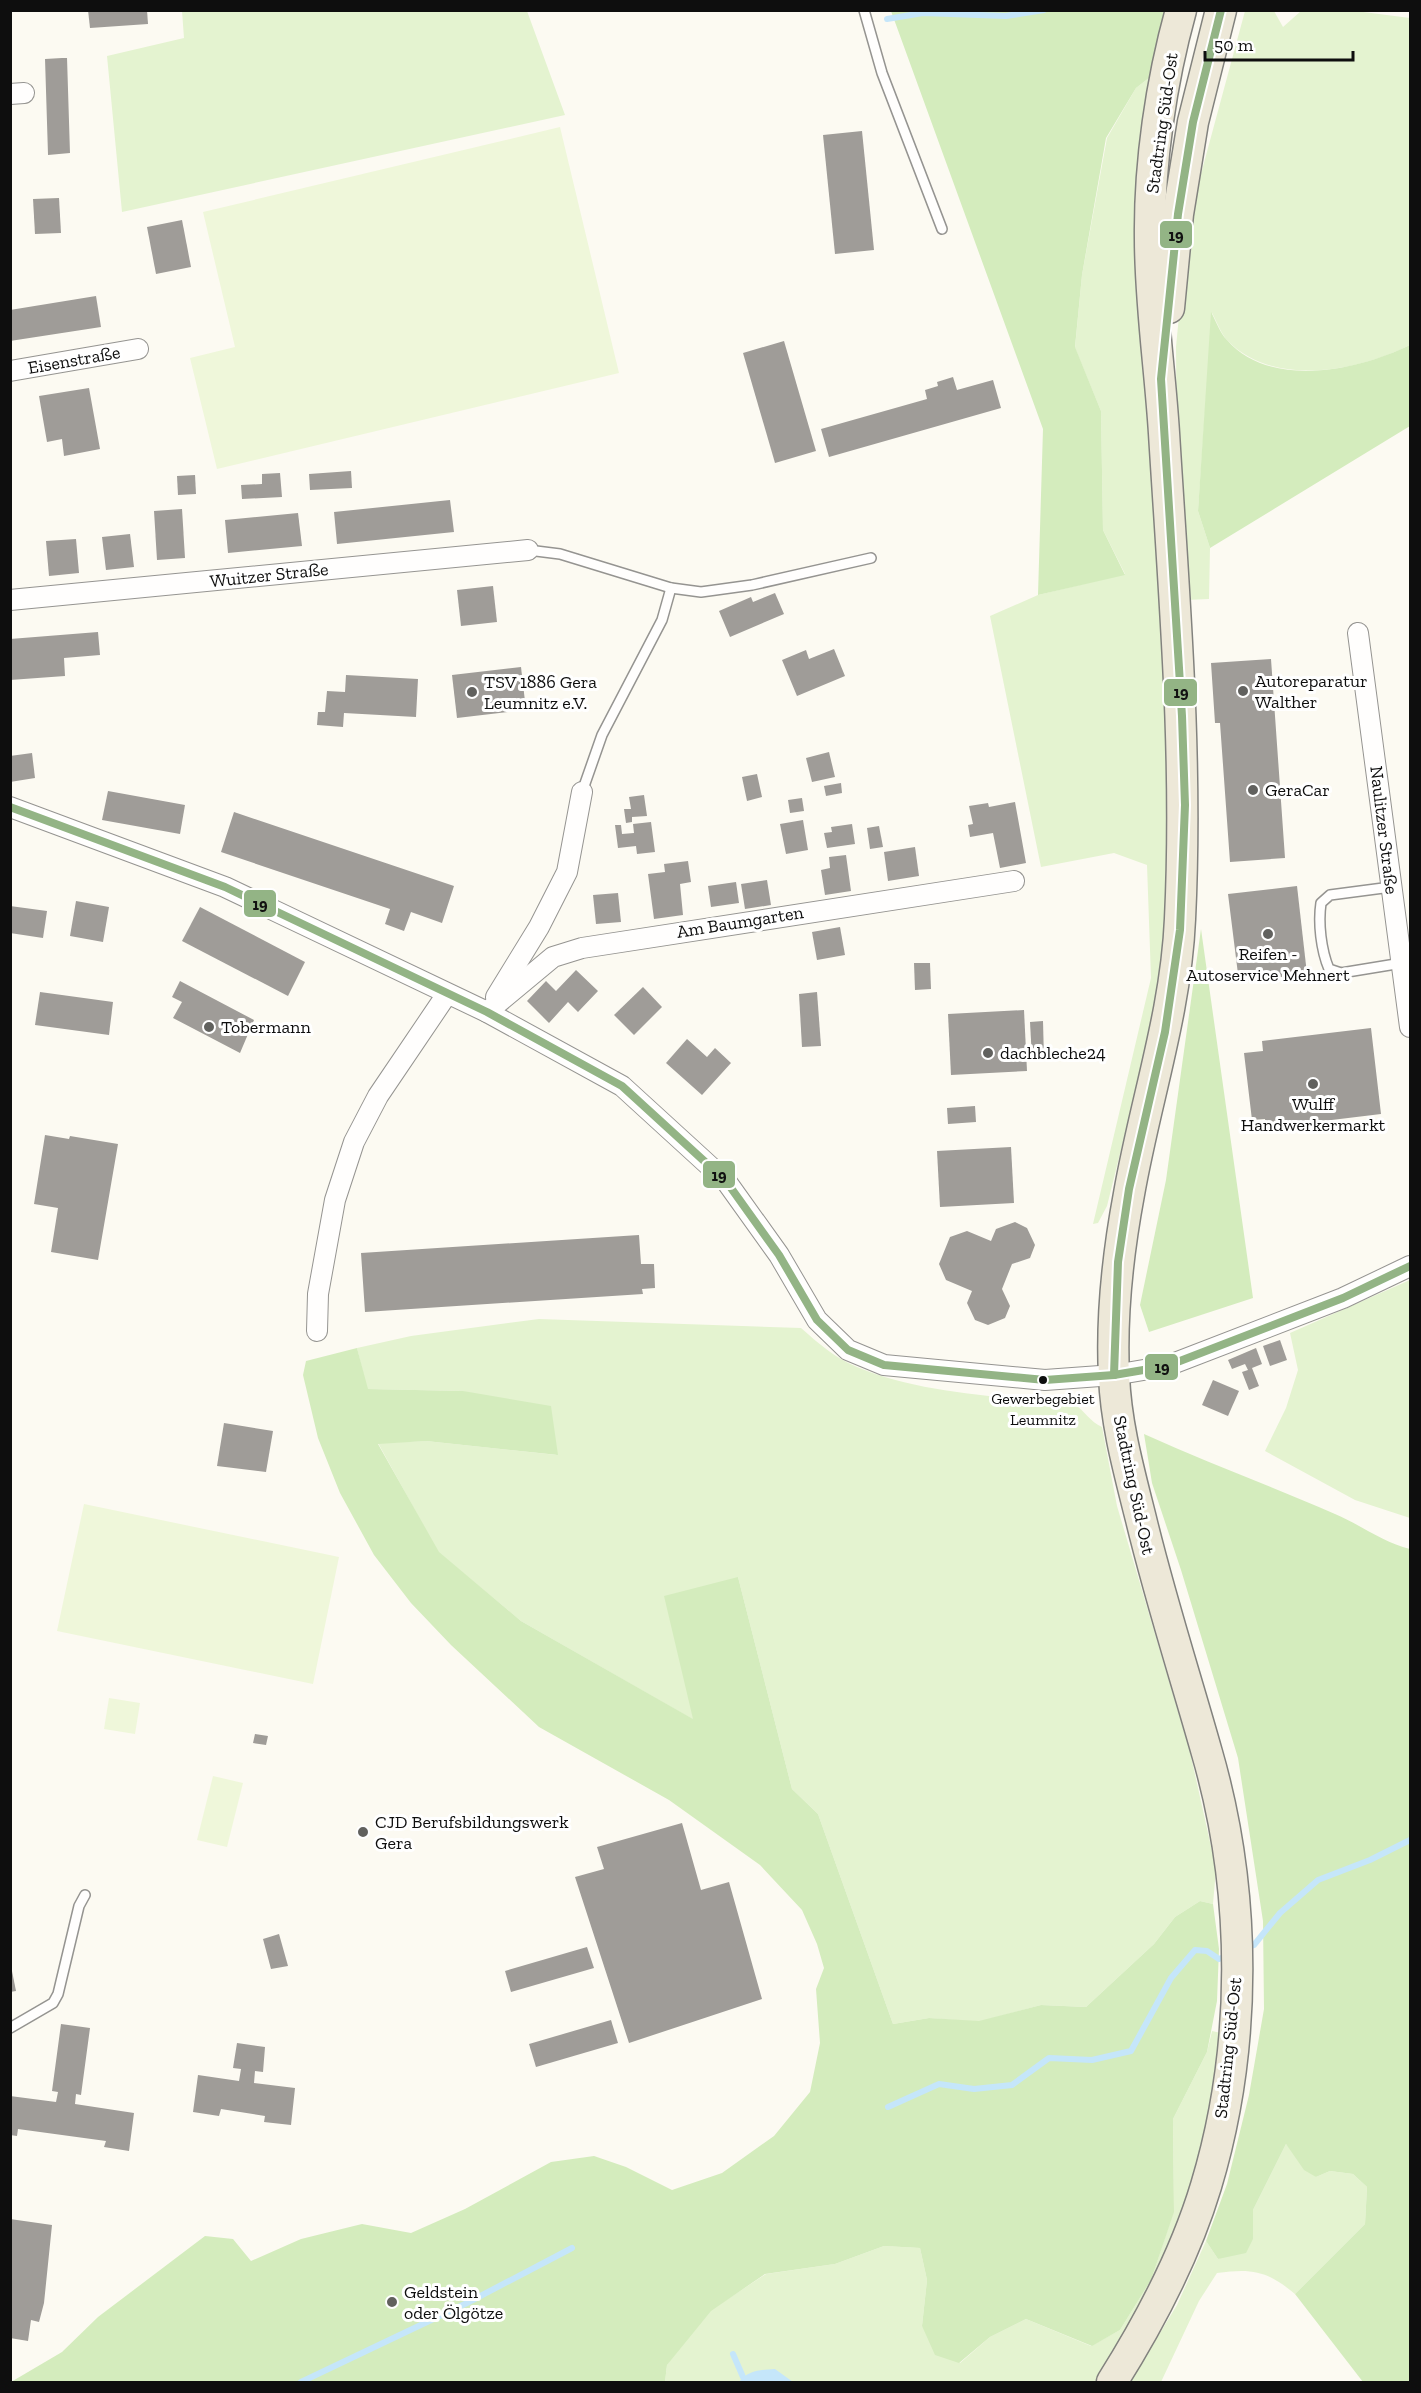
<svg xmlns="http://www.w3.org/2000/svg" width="1421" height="2393" font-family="'Zilla Slab',serif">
  <rect width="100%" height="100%" fill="#fcfaf2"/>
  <g fill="#e4f3d0">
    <path d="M1348,10l62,8v327c-52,26 -136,43 -182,-4 -7,-7 -11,-19 -16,-28l-14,198 12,37 -1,51 -23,1 -9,-119 -1,-134 12,-125 57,-211h29l9,16 18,-16z"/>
    <path d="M182,11h345l38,104 -443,97 -15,-156 77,-18z"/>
    <path d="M1154,74l21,673 -10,225 -58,234 -9,17 -5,1 58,-246 -4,-113 -33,-12 -73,14 -51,-251 48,-21 87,-21 -22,-44 -2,-119 -26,-63 7,-73 25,-137 29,-50z"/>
    <path d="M1410,1280v238l-55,-18 -90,-49 21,-43 12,-38 -8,-37z"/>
    <path d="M539,1319l262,9c17,15 34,30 56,39 64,27 148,30 217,37 11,7 16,18 28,23l15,79 73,246 26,117 -3,35 -13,-3 -25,16 -21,27 -68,63 -45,-2 -62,17 -50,-4 -36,6 -75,-210 -26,-25 -54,-212 -44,143 -173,-99 -83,-69 -60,-109 48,-2 131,14 -94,-64 -96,-2 -10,-41 54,-12z"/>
    <path d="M1212,2031l9,2c-15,133 -53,237 -124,349h-432l2,-17 23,-45 24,-12 52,-34 69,-10 49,-18 36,2 7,32 -5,46 38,37 30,-26 36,-18 65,27 29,-16 31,-50 23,-70 -1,-91 34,-67z"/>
    <path d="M1286,2144l30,33 14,-6 23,3 14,13 -2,37 -70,70c-28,-23 -42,-26 -78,-21l-18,28 -38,81h-31l47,-77 29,-64 12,18 35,-20v-29z"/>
  </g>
  <g fill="#d4ecbd">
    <path d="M891,11h278l-15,63 -18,14 -30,50 -24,137 -7,72 26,64 2,119 22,45 -87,20 5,-166z"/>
    <path d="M1211,312c5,9 9,21 16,28 44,50 132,30 183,5v81l-200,122 -12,-37z"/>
    <path d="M1201,929l52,369 -104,34 -9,-27 26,-125z"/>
    <path d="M357,1348l11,41 95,2 88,15 7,49 -132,-14 -48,3 61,108 82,69 172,98 -29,-123 74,-19 54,212 26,25 75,210 36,-6 50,3 62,-16 45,2 68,-63 21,-27 25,-16 13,3 6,45 -2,52 -10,51 -34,67 1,93 -23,68 -31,50 -28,16 -66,-27 -36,18 -31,26 -24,-8 -13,-29 5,-46 -7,-32 -36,-2 -49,18 -70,10 -54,37 -44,54 -2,17h-654l51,-30 36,-35 107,-81 28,3 18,22 50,-22 61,-15 49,9 54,-24 86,-47 43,-6 32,11 46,23 50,-17 52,-37 36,-44 10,-49 -4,-54 8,-21 -7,-24 -15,-34 -42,-45 -91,-65 -130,-73 -88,-82 -40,-42 -37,-48 -34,-62 -22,-55 -15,-63 3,-14z"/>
    <path d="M1144,1434c63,29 128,52 191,80 26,11 49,29 75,35v833h-47l-68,-88 70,-70 2,-37 -14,-13 -23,-3 -14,6 -12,-7 -18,-26 -33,66v29l-7,14 -28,6 -12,-18 21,-57 22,-89 15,-86 -1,-88 -25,-163 -57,-188 -29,-87z"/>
  </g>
  <g fill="#eff7da">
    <path d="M560,127l59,246 -402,96 -27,-111 45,-11 -32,-135z"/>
    <path d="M84,1504l255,53 -26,127 -256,-53z"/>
    <path d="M109,1698l31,5 -5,31 -31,-5z"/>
    <path d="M213,1776l30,7 -16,64 -30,-7z"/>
  </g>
  <path fill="#c5e6fa" d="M775,2369l18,13h-54c9,-12 22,-12 36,-13z"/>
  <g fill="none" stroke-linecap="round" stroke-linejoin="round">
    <g stroke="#c5e6fa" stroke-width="6">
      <path d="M887,19l36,-6 83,3 38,-6"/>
      <path d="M1244,1949l10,-4 26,-32 38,-33 52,-20 40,-20"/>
      <path d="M888,2107l51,-23 35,5 38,-4 37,-27 43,2 39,-9 40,-73 24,-28 12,1 12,8 10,-4"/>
      <path d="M733,2354l10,23"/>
      <path d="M301,2382l166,-79 105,-55"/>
    </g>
  </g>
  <g fill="#9f9c98">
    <path d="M88,10h59l1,14 -58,4z"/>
    <path d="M62,58h5l3,95 -22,2 -3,-96z"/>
    <path d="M862,131l12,119 -39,4 -12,-119z"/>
    <path d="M59,198l2,35 -26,1 -2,-35z"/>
    <path d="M182,220l9,47 -35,7 -9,-47z"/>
    <path d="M96,296l5,31 -91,14v-31z"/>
    <path d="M784,341l32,110 -41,12 -32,-110z"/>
    <path d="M953,377l4,13 36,-10 8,28 -172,49 -8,-28 106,-30 -2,-9 13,-4 -1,-4z"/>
    <path d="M89,388l11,61 -36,7 -2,-17 -15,3 -8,-46z"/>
    <path d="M351,471l1,17 -42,2 -1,-16z"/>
    <path d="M280,473l2,24 -40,2 -1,-14 21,-1v-10z"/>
    <path d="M195,475l1,19 -18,1 -1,-19z"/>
    <path d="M450,500l4,32 -117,12 -3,-32z"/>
    <path d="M182,509l3,49 -28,2 -3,-49z"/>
    <path d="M298,513l4,33 -74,7 -3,-33z"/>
    <path d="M130,534l4,33 -28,3 -4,-33z"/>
    <path d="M76,539l3,34 -30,3 -3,-35z"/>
    <path d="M493,586l4,36 -36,4 -4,-36z"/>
    <path d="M775,593l9,21 -54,23 -11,-26 32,-14 2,5z"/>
    <path d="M98,632l2,23 -36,3 1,18 -55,4v-41z"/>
    <path d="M834,649l11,27 -48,20 -15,-36 24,-10 3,9z"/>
    <path d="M1271,659l14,199 -55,4 -10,-139h-5l-4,-60z"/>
    <path d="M521,667l5,43 -69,8 -5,-43z"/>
    <path d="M346,675l72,4 -2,38 -72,-4 -1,14 -26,-2 1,-13h7l2,-21 18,1z"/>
    <path d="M829,752l6,25 -23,5 -6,-24z"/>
    <path d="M32,753l3,25 -25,4v-26z"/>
    <path d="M757,774l5,23 -15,4 -5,-24z"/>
    <path d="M841,783l1,10 -16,3 -2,-10z"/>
    <path d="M108,791l77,14 -5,29 -78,-14z"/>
    <path d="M644,795l3,21 -15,1v5l-6,1 -2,-14h7l-2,-12z"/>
    <path d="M802,798l2,13 -14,2 -2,-13z"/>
    <path d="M1015,802l11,61 -26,5 -7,-35 -23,4 -2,-12 5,-1 -4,-18 19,-3 1,4z"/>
    <path d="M234,812l220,74 -12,37 -31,-11 -7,19 -19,-7 5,-15 -169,-57z"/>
    <path d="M803,820l5,30 -22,4 -6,-30z"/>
    <path d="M651,822l4,30 -18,2 -1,-8 -18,2 -3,-23h6l1,9 12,-1 -1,-9z"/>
    <path d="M852,824l3,20 -28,4 -3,-15 8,-1 -1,-5z"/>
    <path d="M879,826l4,21 -13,2 -3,-21z"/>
    <path d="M915,847l4,29 -31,5 -4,-29z"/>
    <path d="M846,855l5,36 -26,4 -4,-25 9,-2 -1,-11z"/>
    <path d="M688,861l3,21 -11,2 3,31 -29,4 -6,-45 17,-2 -1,-8z"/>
    <path d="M767,880l4,25 -26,4 -4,-25z"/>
    <path d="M736,882l3,21 -28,4 -3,-21z"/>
    <path d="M1297,886l10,88 -68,8 -11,-88z"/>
    <path d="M618,893l3,29 -25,2 -3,-29z"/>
    <path d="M76,901l33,6 -6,35 -33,-6z"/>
    <path d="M10,906l37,5 -4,27 -33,-5z"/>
    <path d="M200,907l105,55 -17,34 -106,-55z"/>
    <path d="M840,927l5,28 -28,5 -5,-28z"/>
    <path d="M914,963h16l1,26 -16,1z"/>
    <path d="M576,970l22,21 -20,21 -10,-10 -19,21 -22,-22 19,-20 10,10z"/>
    <path d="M180,981l74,39 -14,33 -67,-35 9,-16 -10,-5z"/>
    <path d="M643,987l19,20 -28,28 -20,-20z"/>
    <path d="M40,992l73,10 -4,33 -74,-10z"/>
    <path d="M817,992l4,54 -19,1 -3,-53z"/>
    <path d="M1024,1010l3,61 -76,4 -3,-61z"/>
    <path d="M1043,1021l1,38h-12l-2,-37z"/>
    <path d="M1371,1028l10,86 -115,14 -1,-9 -13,1 -8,-67 19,-2 -1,-10z"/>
    <path d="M687,1039l20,18 8,-9 16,15 -29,32 -36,-32z"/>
    <path d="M975,1106l1,16 -28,2 -1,-16z"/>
    <path d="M45,1135l24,4 1,-3 48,8 -20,116 -47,-8 7,-44 -24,-4z"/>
    <path d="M1011,1147l3,56 -74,4 -3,-56z"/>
    <path d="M1015,1222l12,6 8,17 -5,13 -18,6 -10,25 8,17 -5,12 -17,7 -13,-5 -8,-17 5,-12 -26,-11 -7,-16 11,-27 17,-6 24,10 5,-12z"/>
    <path d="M639,1235l2,29h13l1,24 -13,1 1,5 -278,18 -4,-59z"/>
    <path d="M1280,1340l7,20 -17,6 -7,-20z"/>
    <path d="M1256,1348l6,16 -10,4 7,18 -10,4 -7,-18 6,-2 -3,-6 -13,5 -4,-9z"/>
    <path d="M1213,1380l26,11 -11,25 -26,-11z"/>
    <path d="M224,1423l49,8 -7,41 -49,-6z"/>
    <path d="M255,1734l13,2 -2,9 -13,-2z"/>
    <path d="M682,1823l19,67 28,-8 33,117 -133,44 -54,-166 29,-8 -7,-22z"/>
    <path d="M279,1934l9,32 -17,3 -8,-30z"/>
    <path d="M587,1947l7,21 -83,24 -6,-21z"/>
    <path d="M10,1961l6,30 -6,1z"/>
    <path d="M611,2020l7,23 -82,24 -7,-23z"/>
    <path d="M61,2024l29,4 -9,67 -5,-1 -1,10 59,9 -5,38 -25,-4 2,-6 -88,-12 -1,7 -7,-1v-39l46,6 2,-10 -6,-1z"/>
    <path d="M237,2043l28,4 -2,25 -8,-1 -1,12 41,5 -4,37 -27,-3 1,-6 -44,-7 -2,7 -26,-4 5,-37 41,6 2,-12 -8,-1z"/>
    <path d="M10,2219l42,6 -8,78 -5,19 -8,-2 -3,21 -18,-3z"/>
  </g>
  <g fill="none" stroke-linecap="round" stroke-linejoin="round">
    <g stroke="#959491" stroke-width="12">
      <g id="lane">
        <path d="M864,10l18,63 60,156"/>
        <path d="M528,550l32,4 111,34 30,4 51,-7 119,-27"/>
        <path d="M582,792l20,-57 60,-115 9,-32"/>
        <path d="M1391,887l-61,8 -9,8c-3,20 0,47 8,66l12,4 61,-10"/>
        <path d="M10,2028l43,-25 5,-9 21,-88 6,-11"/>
      </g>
    </g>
    <g stroke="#959491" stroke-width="22">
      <g id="street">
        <path d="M10,94l14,-1"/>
        <path d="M10,371l128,-22"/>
        <path d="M10,600l518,-50"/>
        <path d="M1358,633l52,394"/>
        <path d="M10,807l215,80 262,125 135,74 104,95 53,74 38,65 31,30 36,15 161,15 69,-5 53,-9 176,-68 67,-32"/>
        <path d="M496,997l43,-70 28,-55 15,-80"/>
        <path d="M487,1012l66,-55 29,-9 432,-67"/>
        <path d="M317,1331l1,-37 17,-94 19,-58 24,-46 69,-102"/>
      </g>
    </g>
    <g stroke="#82827e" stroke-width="33">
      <g id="primary">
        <path d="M1169,308l9,-94 15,-92 28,-112"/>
        <path d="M1112,2382c39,-62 73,-126 94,-196 42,-139 41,-295 1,-433 -22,-78 -47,-155 -66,-234 -12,-48 -25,-94 -27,-143 -3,-61 4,-123 15,-182 16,-92 47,-181 51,-275 8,-163 -6,-323 -16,-486 -4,-64 -14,-130 -14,-194 -1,-75 11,-157 31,-229"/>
      </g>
    </g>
    <use href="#lane" stroke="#fffefd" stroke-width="9"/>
    <use href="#street" stroke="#fffefd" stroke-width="20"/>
    <use href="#primary" stroke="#ede8d8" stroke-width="30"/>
    <g stroke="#fff" stroke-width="12">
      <g id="bus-1">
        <path d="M10,807l215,80 262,125 135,74 104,95 53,74 38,65 31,30 36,15 161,15 69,-5 53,-9 176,-68 67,-32"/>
        <path d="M1114,1375l4,-113 11,-73 36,-157 15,-102 5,-125 -3,-89 -21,-337 17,-165 15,-92 28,-112"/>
      </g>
    </g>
    <use href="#bus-1" stroke="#93b485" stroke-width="8"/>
  </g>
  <g fill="#61615e" stroke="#fff" stroke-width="2">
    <circle cx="1243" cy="691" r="6"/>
    <circle cx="472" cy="692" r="6"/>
    <circle cx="1253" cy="790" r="6"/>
    <circle cx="1268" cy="934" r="6"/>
    <circle cx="209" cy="1027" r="6"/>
    <circle cx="988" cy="1053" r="6"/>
    <circle cx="1313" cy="1084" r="6"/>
    <circle cx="363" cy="1832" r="6"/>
    <circle cx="392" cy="2302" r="6"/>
  </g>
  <circle fill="#0e0e0e" stroke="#fff" stroke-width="2" cx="1043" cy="1380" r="5"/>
  <g text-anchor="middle" stroke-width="6" stroke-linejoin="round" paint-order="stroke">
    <g font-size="16" fill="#0e0e0e" stroke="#fff">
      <text x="1043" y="1404">Gewerbegebiet<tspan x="1043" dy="21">Leumnitz</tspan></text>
    </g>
    <g font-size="18" fill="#0e0e0e" stroke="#fff">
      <text transform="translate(1162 123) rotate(-82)" y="6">Stadtring Süd-Ost</text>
      <text transform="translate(74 360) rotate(-10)" y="6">Eisenstraße</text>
      <text transform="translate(269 575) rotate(-6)" y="6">Wuitzer Straße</text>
      <text transform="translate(1384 830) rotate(83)" y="6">Naulitzer Straße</text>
      <text transform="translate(740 922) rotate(-9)" y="6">Am Baumgarten</text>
      <text transform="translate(1134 1485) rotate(78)" y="6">Stadtring Süd-Ost</text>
      <text transform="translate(1228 2048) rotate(-84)" y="6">Stadtring Süd-Ost</text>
    </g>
    <g font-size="18" fill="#0e0e0e" stroke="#fff" text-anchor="start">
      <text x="1255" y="687">Autoreparatur<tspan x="1255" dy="21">Walther</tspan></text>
      <text x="484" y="688">TSV 1886 Gera<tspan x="484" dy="21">Leumnitz e.V.</tspan></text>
      <text x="1265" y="796">GeraCar</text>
      <text x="1268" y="960" text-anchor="middle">Reifen -<tspan x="1268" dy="21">Autoservice Mehnert</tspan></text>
      <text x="221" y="1033">Tobermann</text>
      <text x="1000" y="1059">dachbleche24</text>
      <text x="1313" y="1110" text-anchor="middle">Wulff<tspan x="1313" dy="21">Handwerkermarkt</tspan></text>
      <text x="375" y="1828">CJD Berufsbildungswerk<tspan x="375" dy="21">Gera</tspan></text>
      <text x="404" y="2298">Geldstein<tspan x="404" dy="21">oder Ölgötze</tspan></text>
    </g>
  </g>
  <g stroke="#fff" stroke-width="2">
    <rect x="1159" y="220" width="34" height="29" rx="6" fill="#93b485"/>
    <rect x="1163" y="678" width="35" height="29" rx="6" fill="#93b485"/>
    <rect x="243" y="889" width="34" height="29" rx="6" fill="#93b485"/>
    <rect x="702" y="1160" width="34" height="29" rx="6" fill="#93b485"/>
    <rect x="1144" y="1353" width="35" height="28" rx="6" fill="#93b485"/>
  </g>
  <g font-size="16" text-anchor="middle" font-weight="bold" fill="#111">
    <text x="1176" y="241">19</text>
    <text x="1181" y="698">19</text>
    <text x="260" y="910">19</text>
    <text x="719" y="1181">19</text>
    <text x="1162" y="1373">19</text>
  </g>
  <rect width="1421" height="2393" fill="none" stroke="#0e0e0e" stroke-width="24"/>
  <path d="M1205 51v9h148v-9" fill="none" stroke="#0e0e0e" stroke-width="3"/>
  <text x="1214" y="51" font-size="18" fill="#0e0e0e" stroke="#ffffff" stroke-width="4.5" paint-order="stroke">50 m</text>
</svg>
